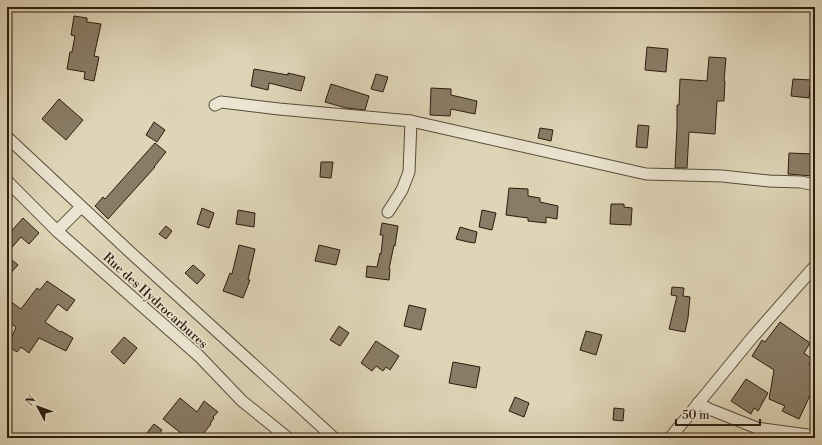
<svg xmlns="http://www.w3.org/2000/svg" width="822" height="445" font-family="'Libre Bodoni',serif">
  <rect width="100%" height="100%" fill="#ded5b7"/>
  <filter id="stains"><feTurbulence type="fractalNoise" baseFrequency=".005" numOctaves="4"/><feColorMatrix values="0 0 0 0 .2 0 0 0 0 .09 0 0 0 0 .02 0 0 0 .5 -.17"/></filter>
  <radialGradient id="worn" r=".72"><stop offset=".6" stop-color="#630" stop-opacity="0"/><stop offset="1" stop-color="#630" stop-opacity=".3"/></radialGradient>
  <g fill="#897c66" stroke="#2d1c0f">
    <path d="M74,16l13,2v4l14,2 -7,32 5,1 -5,24 -10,-2 1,-7 -18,-3 3,-17h2l3,-16 -4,-1z"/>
    <path d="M647,47l21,2 -2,23 -21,-2z"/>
    <path d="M709,57l17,1 -2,23h1l-1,20h-7l-2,33 -26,-2 -2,36h-12l2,-41v-22h2l1,-26 27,2z"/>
    <path d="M254,69l34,6v-2l17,4 -4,14 -32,-8 -1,7 -17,-4z"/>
    <path d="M376,74l12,3 -5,15 -12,-3z"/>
    <path d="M793,79l18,1 -2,18 -18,-2z"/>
    <path d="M331,84l38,12 -4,14 -19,-2 -21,-6z"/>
    <path d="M431,88l20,1v6l26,6 -2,13 -24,-5 -1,7 -20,-1z"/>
    <path d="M59,99l24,21 -17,20 -24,-21z"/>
    <path d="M154,122l11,8 -8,12 -11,-7z"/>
    <path d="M638,125l11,1 -2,22 -11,-1z"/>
    <path d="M540,128l13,2 -2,11 -13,-3z"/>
    <path d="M155,143l11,9 -12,15h1l-47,52 -13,-13 8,-9 2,2z"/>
    <path d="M789,153l24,1 -1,22 -24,-2z"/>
    <path d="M321,162h12l-2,16 -11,-1z"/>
    <path d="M509,188l19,1v7l12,2v4l18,4 -1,13 -11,-2v6l-18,-2v-3l-22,-3z"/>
    <path d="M611,204h13v3l8,1 -1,17 -21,-1z"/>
    <path d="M202,208l12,5 -5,15 -12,-4z"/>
    <path d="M238,210l17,3 -1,14 -18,-3z"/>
    <path d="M482,210l14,3 -4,17 -13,-3z"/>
    <path d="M23,218l16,15 -10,11 -8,-7 -14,16v-17z"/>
    <path d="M382,223l16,3 -3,20 -1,-1 -5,24h1l-1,11 -23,-3 1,-11 10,1 3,-14 1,1 2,-19h-3z"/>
    <path d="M166,226l6,5 -6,8 -7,-5z"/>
    <path d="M460,227l17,5 -2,11 -7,-1 -12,-3z"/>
    <path d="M239,245l16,4 -7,31h2l-7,18 -20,-7 7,-18 2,1z"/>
    <path d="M319,245l21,5 -4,15 -21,-4z"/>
    <path d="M7,256l11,9 -11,12z"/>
    <path d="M193,265l12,10 -8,9 -12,-11z"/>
    <path d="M47,281l28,19 -8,11 -9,-7 -13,18 15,10 1,-1 12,7 -7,13 -27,-13 -10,15 -8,-6 -4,5 -9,-6 8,-19 -9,-6v-22l14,10 16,-21 3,2z"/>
    <path d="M672,287l12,1 -1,8 7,1 -2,21 -3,14 -16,-3 8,-33 -6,-1z"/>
    <path d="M409,305l17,4 -5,21 -17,-4z"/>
    <path d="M780,322l30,21 -6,10 8,6 -3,5 6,5v16l-16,34 -17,-8 3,-5 -16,-7 5,-29 -22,-14 10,-16 3,2z"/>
    <path d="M339,326l10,7 -9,13 -10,-6z"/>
    <path d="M586,331l16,4 -6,20 -16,-5z"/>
    <path d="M124,337l13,11 -13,16 -13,-12z"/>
    <path d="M376,341l23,15 -9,14 -4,-3 -3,4 -7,-5 -4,5 -11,-8z"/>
    <path d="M453,362l27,5 -4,21 -27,-5z"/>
    <path d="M746,379l22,14 -10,18 -4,-3 -3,6 -20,-13z"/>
    <path d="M515,397l14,6 -5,14 -15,-6z"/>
    <path d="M180,398l17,14 7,-11 14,11 -5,5 1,1 -4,6h1l-11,14h-13l-24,-19z"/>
    <path d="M614,408l10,1 -1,12 -10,-1z"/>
    <path d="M154,424l8,6 -6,8h-13z"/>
  </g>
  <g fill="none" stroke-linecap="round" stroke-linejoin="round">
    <g stroke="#594a39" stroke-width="13">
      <g id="street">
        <path d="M215,105l6,-3 58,7 132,12 235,53 76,2 47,5 32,1 14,3"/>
        <path d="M7,137l123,115 204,186"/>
        <path d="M7,181l50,50 142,125 43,45 46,37"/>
        <path d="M388,212l14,-22 7,-18 2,-51"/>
        <path d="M57,231l24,-24"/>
        <path d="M698,403l11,6 48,19 58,8"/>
        <path d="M670,438l81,-99 64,-73"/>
      </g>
    </g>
    <use href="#street" stroke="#eae4d0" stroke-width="11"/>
  </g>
  <g text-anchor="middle" stroke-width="3.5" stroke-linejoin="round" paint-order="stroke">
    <g font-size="13" fill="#2d1c0f" stroke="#eae4d0">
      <text transform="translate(156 300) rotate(42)" y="5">Rue des Hydrocarbures</text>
    </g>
  </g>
  <rect width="822" height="445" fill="none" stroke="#ded5b7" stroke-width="24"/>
  <rect x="8" y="8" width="806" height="429" fill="none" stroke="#2d1c0f" stroke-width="2"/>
  <rect x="12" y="12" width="798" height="421" fill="none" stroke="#2d1c0f"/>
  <g transform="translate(38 407) rotate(311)" stroke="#eae4d0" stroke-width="3" paint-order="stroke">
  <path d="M0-3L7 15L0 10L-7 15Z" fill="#2d1c0f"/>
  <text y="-6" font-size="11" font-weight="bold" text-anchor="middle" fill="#2d1c0f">N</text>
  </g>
  <path d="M676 419v6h84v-6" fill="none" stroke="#2d1c0f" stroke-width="2"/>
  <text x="682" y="419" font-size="12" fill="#2d1c0f" stroke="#eae4d0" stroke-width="3" paint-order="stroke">50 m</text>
  <rect width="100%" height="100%" filter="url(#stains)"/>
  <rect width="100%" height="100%" fill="url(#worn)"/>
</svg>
